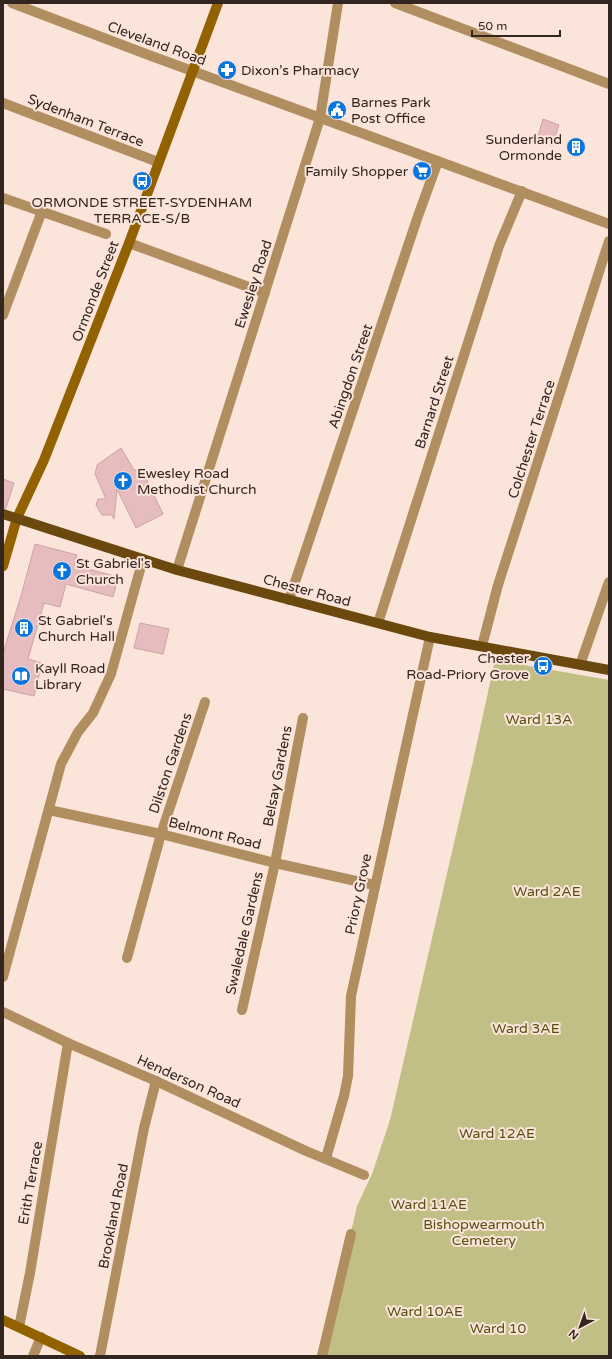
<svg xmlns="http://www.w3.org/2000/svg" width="612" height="1359" font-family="'Varela Round',sans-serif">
  <rect width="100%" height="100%" fill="#fbe4da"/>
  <path fill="#c2bf86" d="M495,660l114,20v676h-287l35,-150 15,-32 18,-54 83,-359z"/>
  <g fill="#e6bcbe" stroke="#cda3a5">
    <path d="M543,119l16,6 -7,21 -15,-6z"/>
    <path d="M573,141l9,3 -3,9 -9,-3z"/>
    <path d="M121,448l13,22h8l21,44 -27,14 -19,-39 -3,30 -2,-4h-10l-6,-10 2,-6h8l-11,-25 2,-9z"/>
    <path d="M3,479l11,4 -8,25h-3z"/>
    <path d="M35,544l42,11 -3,10 44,12 -5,20 -47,-13 -6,23 -16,-4 -16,56 14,4 -8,33 -31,-7v-36l18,-57z"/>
    <path d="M140,623l29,6 -6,25 -29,-6z"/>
  </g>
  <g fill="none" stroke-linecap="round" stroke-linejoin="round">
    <g stroke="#b08e60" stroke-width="10">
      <path d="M12,3l134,51 463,170"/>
      <path d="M395,3l214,81"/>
      <path d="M3,103l155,59"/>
      <path d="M3,198l103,36"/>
      <path d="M129,243l136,50"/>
      <path d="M3,315l39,-104"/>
      <path d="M177,570l143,-452 18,-115"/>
      <path d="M289,600l129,-384 20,-55"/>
      <path d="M378,623l121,-377 23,-55"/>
      <path d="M482,646l16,-61 111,-344"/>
      <path d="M580,665l29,-83"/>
      <path d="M49,810l112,24 114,29 99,22"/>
      <path d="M127,958l34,-124 44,-132"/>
      <path d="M3,977l58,-213 17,-32 15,-19 18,-39 32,-115"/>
      <path d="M242,1010l33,-147 28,-145"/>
      <path d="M3,1012l65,31 88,38 150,70 58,24"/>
      <path d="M326,1158l18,-62 4,-20 3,-80 79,-359"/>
      <path d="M19,1327l11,-54 38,-230"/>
      <path d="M33,1356l8,-19"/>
      <path d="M100,1356l44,-228 12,-47"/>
      <path d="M322,1356l29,-122"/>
    </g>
    <g stroke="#926100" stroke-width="10">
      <path d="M3,566l14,-48 27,-58 85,-217 89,-240"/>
      <path d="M3,1320l77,36"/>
    </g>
    <path stroke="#6b480d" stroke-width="10" d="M3,514l174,56 253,67 179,33"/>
  </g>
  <defs>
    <g id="pharmacy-disc" transform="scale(1)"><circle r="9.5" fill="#0a76dd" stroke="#fbe4da"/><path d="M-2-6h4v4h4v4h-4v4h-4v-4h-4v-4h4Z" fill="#fff"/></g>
    <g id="civic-disc" transform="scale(1)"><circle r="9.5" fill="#0a76dd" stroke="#fbe4da"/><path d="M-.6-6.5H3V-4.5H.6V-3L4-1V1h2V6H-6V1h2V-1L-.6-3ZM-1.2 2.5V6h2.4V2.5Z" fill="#fff"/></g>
    <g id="building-disc" transform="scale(1)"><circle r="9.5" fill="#0a76dd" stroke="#fbe4da"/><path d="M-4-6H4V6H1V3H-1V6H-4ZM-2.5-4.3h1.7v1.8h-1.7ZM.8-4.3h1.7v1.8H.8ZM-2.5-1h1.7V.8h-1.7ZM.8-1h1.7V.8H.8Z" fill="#fff"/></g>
    <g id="supermarket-disc" transform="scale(1)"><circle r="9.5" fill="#0a76dd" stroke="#fbe4da"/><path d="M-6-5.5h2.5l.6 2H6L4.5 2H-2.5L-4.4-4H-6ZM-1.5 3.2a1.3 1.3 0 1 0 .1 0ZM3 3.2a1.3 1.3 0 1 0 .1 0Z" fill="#fff"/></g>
    <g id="bus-disc" transform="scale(1)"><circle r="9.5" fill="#0a76dd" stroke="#fbe4da"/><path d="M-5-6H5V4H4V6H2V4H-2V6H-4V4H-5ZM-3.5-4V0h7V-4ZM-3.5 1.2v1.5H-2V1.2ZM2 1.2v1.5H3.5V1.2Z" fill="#fff"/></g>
    <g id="church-disc" transform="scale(1)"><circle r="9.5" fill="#0a76dd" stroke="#fbe4da"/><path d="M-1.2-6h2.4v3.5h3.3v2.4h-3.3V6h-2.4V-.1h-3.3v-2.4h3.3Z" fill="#fff"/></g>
    <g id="library-disc" transform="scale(1)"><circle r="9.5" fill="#0a76dd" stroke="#fbe4da"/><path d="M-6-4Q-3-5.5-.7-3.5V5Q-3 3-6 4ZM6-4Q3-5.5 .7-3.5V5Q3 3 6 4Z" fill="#fff"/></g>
  </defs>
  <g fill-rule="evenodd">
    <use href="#pharmacy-disc" x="227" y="70"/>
    <use href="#civic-disc" x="337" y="110"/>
    <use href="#building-disc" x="576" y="147"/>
    <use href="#supermarket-disc" x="422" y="171"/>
    <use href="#bus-disc" x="142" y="181"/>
    <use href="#church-disc" x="123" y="481"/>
    <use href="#church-disc" x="62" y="571"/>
    <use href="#building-disc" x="24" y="628"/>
    <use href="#bus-disc" x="543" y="666"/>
    <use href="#library-disc" x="21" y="676"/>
  </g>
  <g text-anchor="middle" stroke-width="4" stroke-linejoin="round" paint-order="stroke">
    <g font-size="14" fill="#33251f" stroke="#fbe4da">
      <text transform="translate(157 43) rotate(20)" y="5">Cleveland Road</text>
      <text transform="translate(86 120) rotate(21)" y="5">Sydenham Terrace</text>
      <text transform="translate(253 284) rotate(-72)" y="5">Ewesley Road</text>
      <text transform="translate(95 291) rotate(-69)" y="5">Ormonde Street</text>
      <text transform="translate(350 376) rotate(-71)" y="5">Abingdon Street</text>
      <text transform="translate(434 402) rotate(-72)" y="5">Barnard Street</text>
      <text transform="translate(531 439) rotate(-72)" y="5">Colchester Terrace</text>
      <text transform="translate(307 590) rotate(15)" y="5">Chester Road</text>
      <text transform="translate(170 763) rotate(-71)" y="5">Dilston Gardens</text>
      <text transform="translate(277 776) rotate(-79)" y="5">Belsay Gardens</text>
      <text transform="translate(215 833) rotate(14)" y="5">Belmont Road</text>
      <text transform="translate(358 894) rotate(-78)" y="5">Priory Grove</text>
      <text transform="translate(244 933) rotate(-77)" y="5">Swaledale Gardens</text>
      <text transform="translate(189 1081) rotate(24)" y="5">Henderson Road</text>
      <text transform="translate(30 1183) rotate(-80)" y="5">Erith Terrace</text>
      <text transform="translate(113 1216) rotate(-79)" y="5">Brookland Road</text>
    </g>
    <g font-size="14" fill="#33251f" stroke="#fbe4da" text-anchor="start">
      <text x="241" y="75">Dixon’s Pharmacy</text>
      <text x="351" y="107">Barnes Park<tspan x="351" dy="16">Post Office</tspan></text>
      <text x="562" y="144" text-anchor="end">Sunderland<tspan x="562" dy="16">Ormonde</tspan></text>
      <text x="408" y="176" text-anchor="end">Family Shopper</text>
      <text x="142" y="207" text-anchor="middle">ORMONDE STREET-SYDENHAM<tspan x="142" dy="16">TERRACE-S/B</tspan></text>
      <text x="137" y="478">Ewesley Road<tspan x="137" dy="16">Methodist Church</tspan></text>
      <text x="76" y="568">St Gabriel's<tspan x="76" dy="16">Church</tspan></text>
      <text x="38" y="625">St Gabriel's<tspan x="38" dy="16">Church Hall</tspan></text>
      <text x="529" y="663" text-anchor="end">Chester<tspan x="529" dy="16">Road-Priory Grove</tspan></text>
      <text x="35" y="673">Kayll Road<tspan x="35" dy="16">Library</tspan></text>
    </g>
    <g font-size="14" fill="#565111" stroke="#fbe4da">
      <text x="539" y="724">Ward 13A</text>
      <text x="547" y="896">Ward 2AE</text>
      <text x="526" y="1033">Ward 3AE</text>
      <text x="497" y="1138">Ward 12AE</text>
      <text x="429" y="1209">Ward 11AE</text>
      <text x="484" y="1229">Bishopwearmouth<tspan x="484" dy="16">Cemetery</tspan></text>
      <text x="425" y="1316">Ward 10AE</text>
      <text x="498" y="1333">Ward 10</text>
    </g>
  </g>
  <rect width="612" height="1359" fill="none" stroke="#33251f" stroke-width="8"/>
  <g transform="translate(580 1327) rotate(221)" stroke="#fbe4da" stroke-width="3" paint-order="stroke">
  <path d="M0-3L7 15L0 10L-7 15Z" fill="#33251f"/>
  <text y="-6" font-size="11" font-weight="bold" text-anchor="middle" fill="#33251f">N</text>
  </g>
  <path d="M472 30v6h88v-6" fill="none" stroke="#33251f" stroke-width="2"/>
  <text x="478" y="30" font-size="12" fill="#33251f" stroke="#fbe4da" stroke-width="3" paint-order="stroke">50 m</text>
</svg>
